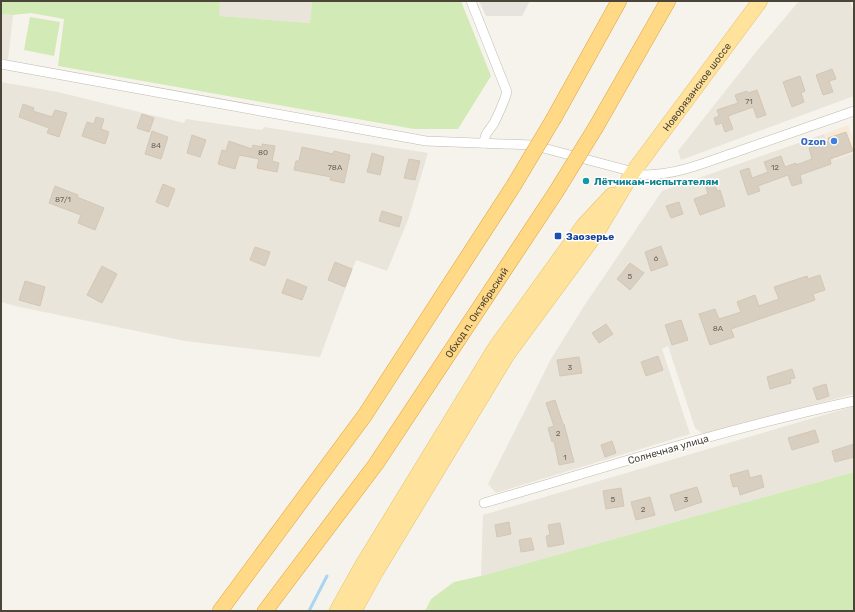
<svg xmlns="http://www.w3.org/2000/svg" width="855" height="612" font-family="Rubik,sans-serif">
  <rect width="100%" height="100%" fill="#f6f3ec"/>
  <g fill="#eae5da">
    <path d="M1,1h1l-1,13 12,1 -5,45 -7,-2z"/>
    <path d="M220,1h92l-2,22 -92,-7z"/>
    <path d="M799,1h51l4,12v83l-173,64 -3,-9 78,-99z"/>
    <path d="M1,82l57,10 126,31 2,-4 76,11 2,-3 164,26 -20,67 -21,51 -31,-11 -36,97 -135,-16 -170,-35 -14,-4z"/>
    <path d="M824,134l10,26 20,-7v241l-151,40 -8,-6 -27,-82 -6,3 28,85 -194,59 -8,-9 63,-125 33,-53 78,-115z"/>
    <path d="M851,407h3v65l-373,104 2,-61z"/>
  </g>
  <path fill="#f7ead8" d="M848,125l6,16v12l-20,7 -10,-26z"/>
  <path fill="#e6e2dd" d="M479,1h51l-8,15h-36z"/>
  <g fill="#d2eab5">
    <path d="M2,1h218l-1,15 91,7 2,-22h149l30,75 -33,53h-44l-356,-63 6,-47 -33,-6 -18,2 -12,-1z"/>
    <path d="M30,17l30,5 -6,34 -30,-6z"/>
    <path d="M854,472v139h-429l6,-12 23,-17 27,-6z"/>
  </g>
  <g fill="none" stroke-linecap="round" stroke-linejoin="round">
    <path stroke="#a9d4f2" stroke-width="3" d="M309,611l18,-35"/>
  </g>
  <g fill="#d8cfc1" stroke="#d3c7b4">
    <path d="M832,69l4,10 -7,2 4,11 -10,3 -7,-20z"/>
    <path d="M800,76l5,15 -4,2 3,9 -12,5 -9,-25z"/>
    <path d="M757,90l9,25 -9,3 -4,-11 -25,9 5,13 -8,3 -3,-9 -6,2 -2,-7 5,-2 -2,-6 21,-7 -3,-8 12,-4 1,2z"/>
    <path d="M23,104l11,4 -1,3 19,6 3,-7 12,3 -8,24 -12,-4 2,-5 -30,-11z"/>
    <path d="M142,114l12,4 -5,14 -12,-4z"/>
    <path d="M96,117l8,2 -3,10 8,3 -4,12 -23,-8 5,-14 7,2z"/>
    <path d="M152,131l16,6 -7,22 -16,-5z"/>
    <path d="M846,132l7,19 -23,8 1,5 -31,11 2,8 -10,3 -4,-11 -30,11 2,5 -12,4 -8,-24 9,-3 3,10 16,-6 -4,-10 17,-6 4,11 11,-4v2l16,-6 -3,-11 20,-7 -1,-3z"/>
    <path d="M192,135l14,5 -6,17 -13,-4z"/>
    <path d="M229,141l23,8 1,-4 9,2v-3l13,2 -3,15 7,2 -2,9 -20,-4 2,-9 -20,-4 -4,14 -17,-5 4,-14 4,1z"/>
    <path d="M302,147l31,7 1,-3 16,4 -6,28 -14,-3 1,-3 -37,-7 2,-9h3z"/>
    <path d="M372,153l12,4 -4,18 -13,-3z"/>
    <path d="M409,159l11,2 -5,19 -11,-2z"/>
    <path d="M714,181l3,10 3,-1 5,16 -25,9 -6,-16 14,-5 -3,-10z"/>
    <path d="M163,184l12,5 -7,18 -12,-5z"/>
    <path d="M55,186l23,9 -1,2 27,11 -9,22 -17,-7 3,-8 -32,-12z"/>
    <path d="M679,202l4,12 -12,4 -5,-12z"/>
    <path d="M382,211l20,6 -3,10 -20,-6z"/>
    <path d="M661,246l7,19 -17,6 -6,-19z"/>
    <path d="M255,247l15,5 -5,14 -15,-6z"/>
    <path d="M335,262l17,7 -7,18 -17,-7z"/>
    <path d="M630,263l14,10 -14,17 -13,-11z"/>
    <path d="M102,266l15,8 -15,29 -15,-8z"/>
    <path d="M820,275l5,15 -12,4 2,6 -84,29 3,8 -24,8 -11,-31 16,-5 4,10 22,-7 -4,-10 18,-7 4,11 20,-7 -5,-12 33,-11 1,3z"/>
    <path d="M287,279l20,8 -5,13 -20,-7z"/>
    <path d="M25,281l20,6 -5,19 -21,-6z"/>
    <path d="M681,320l7,20 -16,5 -7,-20z"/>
    <path d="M606,324l7,10 -14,9 -7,-10z"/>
    <path d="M658,356l5,14 -17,6 -5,-14z"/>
    <path d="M579,357l3,16 -22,3 -3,-16z"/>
    <path d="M792,369l3,9 -5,1 1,4 -21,6 -3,-12z"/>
    <path d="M826,384l3,12 -12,4 -4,-12z"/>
    <path d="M555,400l8,24h1l10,38 -15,3 -5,-24 -2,1 -4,-14 6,-2 -8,-23z"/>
    <path d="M815,430l4,12 -27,8 -4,-12z"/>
    <path d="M612,441l4,12 -11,4 -4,-12z"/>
    <path d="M854,444v13l-19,5 -3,-11z"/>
    <path d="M748,470l2,8 11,-3 3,12 -24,8 -2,-9 -5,1 -3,-12z"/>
    <path d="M697,487l5,15 -27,9 -5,-16z"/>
    <path d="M621,488l3,18 -18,3 -3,-18z"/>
    <path d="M650,497l5,18 -19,5 -5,-18z"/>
    <path d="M509,522l2,12 -14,3 -2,-12z"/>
    <path d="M560,523l4,21 -16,3 -2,-11 4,-1 -2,-10z"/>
    <path d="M531,538l3,12 -13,2 -2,-12z"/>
  </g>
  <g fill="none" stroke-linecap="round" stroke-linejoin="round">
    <g stroke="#c2bbae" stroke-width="10">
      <g id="minor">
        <path d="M471,1l36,91c-3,10 -8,21 -13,31 -5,8 -9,9 -10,20"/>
        <path d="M1,64l425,77 106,4 113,30c33,0 64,-14 94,-24 38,-13 77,-27 115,-40"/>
        <path d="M484,503c122,-36 245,-75 370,-102"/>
      </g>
    </g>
    <g stroke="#e6c16a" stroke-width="16">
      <g id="primary">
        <path d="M337,611l25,-45 134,-219 88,-122 28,-30"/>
        <path id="s1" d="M354,611l21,-38 132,-218 89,-121 37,-62 127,-171"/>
      </g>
    </g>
    <g stroke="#e0a43c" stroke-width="16">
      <g id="trunk">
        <path d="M554,118l65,-117"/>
        <path d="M596,127l72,-126"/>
        <path d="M220,611l145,-196 149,-230"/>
        <path id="s2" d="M265,611l111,-147 180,-272"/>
      </g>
    </g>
    <use href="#minor" stroke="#fff" stroke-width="9"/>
    <use href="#primary" stroke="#ffe39c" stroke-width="15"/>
    <use href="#trunk" stroke="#ffd985" stroke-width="15"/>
    <g stroke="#e0a43c" stroke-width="16" stroke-linecap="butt">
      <g id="trunk-bridge">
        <path d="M514,185l40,-67"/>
        <path d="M556,192l40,-65"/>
      </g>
    </g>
    <use href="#trunk-bridge" stroke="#ffd985" stroke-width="15"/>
  </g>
  <circle fill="#3f7fe0" stroke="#fff" stroke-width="1.5" cx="834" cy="141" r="4"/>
  <circle fill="#0f9aa8" stroke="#fff" stroke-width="1.5" cx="586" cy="181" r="4"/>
  <rect fill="#1a4fb4" stroke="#fff" stroke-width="1.5" x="554" y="232" width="8" height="8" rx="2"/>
  <g text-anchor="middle" stroke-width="3" stroke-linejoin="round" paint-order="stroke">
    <g font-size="8" fill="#6e675b">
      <text x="749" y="104">71</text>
      <text x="156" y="148">84</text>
      <text x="263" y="155">80</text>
      <text x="335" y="170">78А</text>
      <text x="775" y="170">12</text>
      <text x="63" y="202">87/1</text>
      <text x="656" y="261">6</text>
      <text x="630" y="279">5</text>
      <text x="718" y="331">8А</text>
      <text x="570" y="370">3</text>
      <text x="558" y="436">2</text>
      <text x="565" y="460">1</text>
      <text x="613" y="502">5</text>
      <text x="686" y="502">3</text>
      <text x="643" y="512">2</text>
    </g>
    <g font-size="10" fill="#4b4439" stroke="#fff">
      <text dy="4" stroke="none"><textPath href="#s1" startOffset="627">Новорязанское шоссе</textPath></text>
      <text dy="4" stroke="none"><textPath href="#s2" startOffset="366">Обход п. Октябрьский</textPath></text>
      <text transform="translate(668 449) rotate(-16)" y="4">Солнечная улица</text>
    </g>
    <g font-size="10" font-weight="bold" fill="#366cbe" stroke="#fff" text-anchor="end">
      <text x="826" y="145">Ozon</text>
    </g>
    <g font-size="10" font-weight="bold" fill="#0d838f" stroke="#fff" text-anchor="start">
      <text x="594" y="185">Лётчикам-испытателям</text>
    </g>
    <g font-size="10" font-weight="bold" fill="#164399" stroke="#fff" text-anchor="start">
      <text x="566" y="240">Заозерье</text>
    </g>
  </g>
  <rect width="855" height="612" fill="none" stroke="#4b4439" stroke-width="4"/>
</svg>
